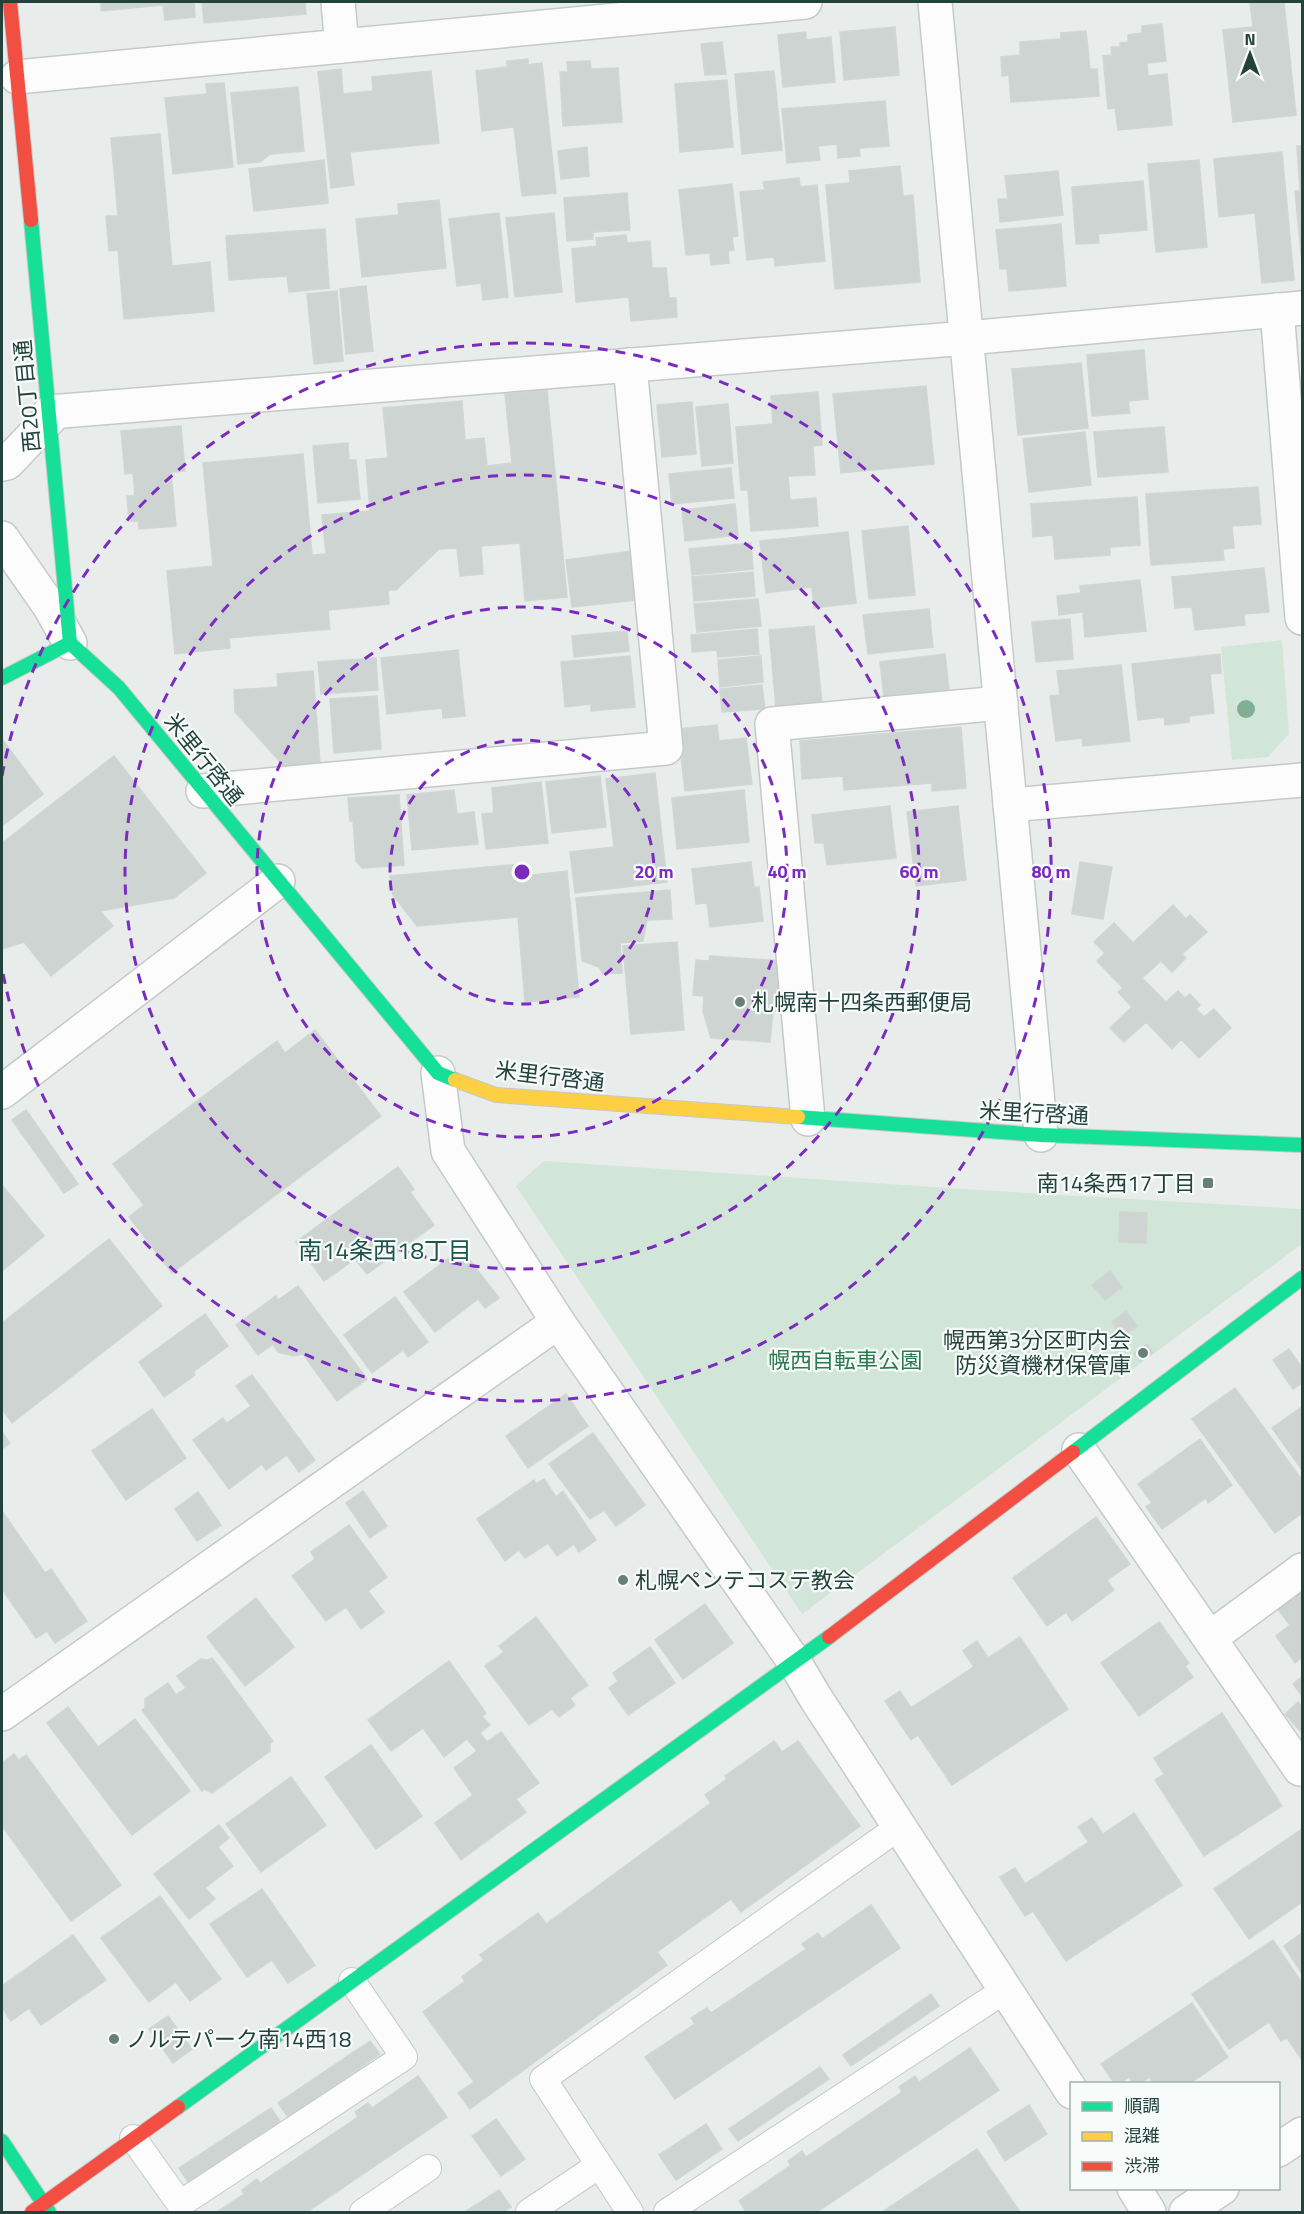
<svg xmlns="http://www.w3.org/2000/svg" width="1304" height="2214" font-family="'Titillium Web','Noto Sans JP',sans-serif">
  <rect width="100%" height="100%" fill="#e8edeb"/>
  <g fill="#d1e6d8">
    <path d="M1282,640l7,94 -21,23 -36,3 -11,-113z"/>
    <path d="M544,1161l435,29 322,19 1,35 -500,370 -286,-428z"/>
  </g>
  <g fill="#ced4d2" stroke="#d0d6d4" stroke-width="1.5">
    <path d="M101,2h93l1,15 -30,3 -2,-15 -62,6z"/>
    <path d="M202,2h103l1,12 -102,9z"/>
    <path d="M1250,2h34l12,113 -63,7 -10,-92 30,-3z"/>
    <path d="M1162,24l4,37 -19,2 1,13 19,-2 5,51 -54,5 -3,-22 -7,1 -5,-53 9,-1 -1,-8h9v-4l8,-1v-7l14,-2v-7z"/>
    <path d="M895,27l4,48 -55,5 -4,-48z"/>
    <path d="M1086,31l4,38h7l2,27 -88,6 -2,-27 -7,1 -1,-19 19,-2v-13l41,-3v-6z"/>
    <path d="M806,32v8l25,-3 4,45 -52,5 -5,-52z"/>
    <path d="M722,42l4,32 -21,1 -4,-31z"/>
    <path d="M528,59v6l14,-2 14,130 -34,3 -8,-69 -32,4 -6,-60 31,-4v-6z"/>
    <path d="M590,61l1,8 27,-1 4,54 -59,4 -3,-54h8l-1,-10z"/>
    <path d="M341,69l2,25 30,-3 -1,-14 59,-6 8,72 -89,9 4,33 -23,3 -13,-116z"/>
    <path d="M774,71l8,79 -40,4 -7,-80z"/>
    <path d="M727,80l6,67 -53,5 -5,-68z"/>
    <path d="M224,83l9,84 -60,7 -8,-76 42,-4 -1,-10z"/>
    <path d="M298,87l6,64 -34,3 -10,8 -22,2 -7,-71z"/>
    <path d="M885,101l4,45 -30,2 1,8 -22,2 -1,-14 -19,2 2,14 -33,3 -5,-54z"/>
    <path d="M160,134l12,132 38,-4 4,49 -90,8 -6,-69 -9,1 -3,-35h12l-7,-78z"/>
    <path d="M1297,146h5v108l-1,1 -6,-64h5z"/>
    <path d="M587,147l2,29 -28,3 -3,-28z"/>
    <path d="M1282,152l12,128 -32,3 -7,-70 -36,4 -5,-58z"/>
    <path d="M324,160l4,43 -74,8 -5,-42z"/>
    <path d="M1199,160l8,87 -51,5 -8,-88z"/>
    <path d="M900,166l3,30 10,-1 7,87 -85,7 -9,-104 24,-2 -1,-12z"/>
    <path d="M1058,171l5,44 -63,7 -2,-23h10l-3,-23z"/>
    <path d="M799,178l1,9 17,-2 8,76 -50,5 -1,-9 -27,3 -7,-68 25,-2 -2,-8z"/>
    <path d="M1143,181l4,49 -49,4 1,9 -23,1 -4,-57z"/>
    <path d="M732,184l6,52 -6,1 2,13 -6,1 1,12 -18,2 -1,-12 -24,2 -7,-65z"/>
    <path d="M627,193l3,37 -37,2v7l-26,2 -3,-43z"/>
    <path d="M439,200l7,68 -84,9 -6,-58 43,-4 -1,-11z"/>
    <path d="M499,213l9,84 -25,3 -2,-17 -24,3 -8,-67z"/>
    <path d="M554,213l8,79 -47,5 -9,-79z"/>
    <path d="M1061,224l5,62 -57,5 -2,-22h-7l-4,-39z"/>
    <path d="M325,229l4,59 -40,4 -2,-16 -58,4 -3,-44z"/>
    <path d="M626,235l1,8 23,-2 2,27h14l3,30h7l1,19 -46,4 -2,-24 -53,5 -4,-53 25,-3 -1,-8z"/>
    <path d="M366,286l7,65 -27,3 -6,-65z"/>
    <path d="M337,291l6,70 -29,3 -7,-70z"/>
    <path d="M1144,350l4,49 -20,2 2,12 -38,3 -5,-61z"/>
    <path d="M1081,363l7,65 -70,7 -6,-66z"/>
    <path d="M926,386l8,78 -93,9 -8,-79z"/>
    <path d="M547,390l20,207 -42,4 -5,-58 -39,3 2,28 -23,2 -3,-28 -18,1 -43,41h-8l1,14 -61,6 2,19 -101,9 1,10 -55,6 -8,-83 46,-5 -10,-103 100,-9 9,101 14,-1 -4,-39 48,-4 -4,-51 22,-2 -5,-50 79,-7 3,39 19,-2 3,28 25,-3 -7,-69z"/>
    <path d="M818,392l4,53 -9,1 2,29 -27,1 2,24 26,-2 2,28 -67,5 -3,-41h-7l-5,-63 37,-3 -2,-28z"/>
    <path d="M692,402l4,52 -34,3 -5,-52z"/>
    <path d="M728,404l5,59 -31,3 -6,-59z"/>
    <path d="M181,426l4,45 -14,1 5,54 -37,3 -1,-8h-9l-2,-25h8l-2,-23 -8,1 -4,-43z"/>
    <path d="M1164,427l4,45 -70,5 -4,-45z"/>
    <path d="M1085,432l6,53 -62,7 -6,-53z"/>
    <path d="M348,443l1,17h7l4,39 -42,4 -5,-57z"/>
    <path d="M731,468l3,30 -62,6 -3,-30z"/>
    <path d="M1258,487l3,37 -29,2 2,22 -11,1 1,11 -73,5 -5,-71z"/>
    <path d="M1137,497l3,48 -30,2v8l-55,4 -2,-24 -20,2 -2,-33z"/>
    <path d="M735,504l3,31 -53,6 -3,-31z"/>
    <path d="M908,526l7,69 -46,4 -7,-68z"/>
    <path d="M848,532l8,71 -42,5 -2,-21 -46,6 -6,-52z"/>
    <path d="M751,543l2,26 -61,6 -3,-26z"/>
    <path d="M632,551l5,49 -65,7 -6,-47z"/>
    <path d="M1264,568l5,44 -25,2 1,11 -50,5 -3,-23 -17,1 -3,-31z"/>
    <path d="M753,572l2,24 -61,5 -2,-24z"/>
    <path d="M1140,580l6,51 -61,6 -2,-25 -24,3 -2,-19 24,-3 -1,-7z"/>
    <path d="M758,599l3,27 -64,6 -3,-28z"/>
    <path d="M929,609l4,38 -65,7 -5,-39z"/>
    <path d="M1070,619l3,40 -37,3 -4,-40z"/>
    <path d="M814,626l8,77 -46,4 -7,-77z"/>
    <path d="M757,629l2,25 -41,3 -1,-7 -25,2 -1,-17z"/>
    <path d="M627,631l2,20 -55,6 -2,-21z"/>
    <path d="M458,650l7,66 -22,2 -1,-10 -55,6 -6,-56z"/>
    <path d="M945,654l4,36 -65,7 -4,-35z"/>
    <path d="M1220,654l1,19 -11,1 4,39 -25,3v6l-24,3 -1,-8 -26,3 -6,-56z"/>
    <path d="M630,656l5,51 -44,4v-7l-26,3 -4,-45z"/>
    <path d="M761,656l2,26 -43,5 -2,-27z"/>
    <path d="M376,658l2,32 -57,4 -3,-32z"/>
    <path d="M1121,665l9,76 -47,5 -1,-8 -26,3 -6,-45 10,-1 -3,-24z"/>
    <path d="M313,671l7,93 -35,3 -50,-55 -1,-22 44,-3 -1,-13z"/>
    <path d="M762,685l3,24 -43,3 -2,-23z"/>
    <path d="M377,696l4,53 -47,4 -4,-54z"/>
    <path d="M717,725l2,16 27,-3 6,46 -67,7 -7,-62z"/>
    <path d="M961,727l5,61 -34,3v-8l-88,7 -1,-14 -41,3 -2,-38z"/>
    <path d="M2,739l41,55 -41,32z"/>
    <path d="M114,756l92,117 -32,25 -74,13 13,15 -62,50 -27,-34 -22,7v-106z"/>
    <path d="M655,773l12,109 -92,11 -5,-41 44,-5 -8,-68z"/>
    <path d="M600,776l6,51 -54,6 -6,-51z"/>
    <path d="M541,782l7,61 -62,6 -4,-35 12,-1 -2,-25z"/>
    <path d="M454,790l3,24 17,-2 4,32 -66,6 -5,-55z"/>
    <path d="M744,790l5,52 -72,7 -5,-51z"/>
    <path d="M399,795l5,70 -42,3 -6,-7 -3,-40h-3l-2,-23z"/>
    <path d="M890,806l6,52 -69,7 -3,-22h-9l-3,-28z"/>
    <path d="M958,806l8,74 -50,6 -9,-74z"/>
    <path d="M751,862l3,25h5l4,34 -53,6 -3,-24 -11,1 -4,-35z"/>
    <path d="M1080,862l32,5 -9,52 -31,-5z"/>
    <path d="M522,864l1,12 44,-5 12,126 -54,5 -7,-85 -101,9 -24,-31 -3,-19z"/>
    <path d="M670,890l2,29 -25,1 -4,21 -23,2 2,30 -19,1 -4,-7 -17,-6 -6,-63z"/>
    <path d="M1173,905l13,14 4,-4 17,17 -25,22 4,4 -14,14 -11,-11 -19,17 24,24 12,-11 7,7 5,-4 10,11 -4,4 8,8 10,-8 17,19 -32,30 -18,-19 -9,10 -26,-27 -22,20 -14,-14 22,-21 -14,-15 5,-4 -26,-27 8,-8 -11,-11 20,-19 19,20z"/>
    <path d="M677,942l7,88 -53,4 -8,-88z"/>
    <path d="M710,956l73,5 -3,36h7l-1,15 -13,-1 -3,31 -59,-4 -8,-27 1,-15 -11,-1 3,-35 13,1z"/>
    <path d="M315,1030l66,86 -209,157 -43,-56 15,-12 -31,-41 164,-123 8,12z"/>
    <path d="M26,1110l52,74 -14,9 -52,-73z"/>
    <path d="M398,1167l16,22 -4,3 24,33 -67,49 -12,-15 -31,22 -28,-39z"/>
    <path d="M2,1185l42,51 -42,35z"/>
    <path d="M1120,1212l27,1 -1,30 -27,-1z"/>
    <path d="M109,1239l53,67 -150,117 -10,-14v-86z"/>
    <path d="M461,1249l38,49 -14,10 -7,-9 -43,33 -31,-40z"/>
    <path d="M1110,1271l12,16 -17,13 -13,-15z"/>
    <path d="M298,1286l69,93 -30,22 -34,-47 -9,2 -16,-4 -5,-8 -15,11 -22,-30 40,-29 2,4z"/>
    <path d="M395,1297l33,45 -20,15 -5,-7 -31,23 -28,-38z"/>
    <path d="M1126,1311l11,15 -15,11 -10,-15z"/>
    <path d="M205,1314l23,32 -35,26 2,3 -31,22 -25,-35z"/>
    <path d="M1147,1344l6,9 -13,8 -6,-8z"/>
    <path d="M1289,1349l13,19v15l-9,6 -20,-29z"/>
    <path d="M252,1375l63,85 -16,12 -12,-17 -21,15 -4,-6 -33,25 -36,-49 30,-22 4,5 24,-17 -15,-20z"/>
    <path d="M1235,1388l67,92v33l-27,20 -83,-114z"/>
    <path d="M566,1394l22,32 -60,42 -22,-32z"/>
    <path d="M1302,1407v63l-30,-42z"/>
    <path d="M152,1409l34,49 -60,42 -34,-49z"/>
    <path d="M2,1432l8,11 -8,6z"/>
    <path d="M593,1433l52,72 -29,21 -12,-16 -14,9 -41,-55z"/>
    <path d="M1200,1439l32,46 -24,18 -2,-5 -44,31 -16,-22 6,-4 -14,-19z"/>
    <path d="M544,1479l12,18 7,-6 33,49 -17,12 -5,-8 -17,12 -9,-13 -23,15 -6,-8 -14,11 -28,-42 57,-39 2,4z"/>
    <path d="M363,1491l24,35 -17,12 -24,-35z"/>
    <path d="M198,1492l23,33 -24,16 -22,-32z"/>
    <path d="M2,1511l43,62 6,-4 36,52 -32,22 -8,-12 -11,7 -34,-49z"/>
    <path d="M1096,1517l34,47 -23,16 7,10 -42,31 -6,-9 -19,14 -34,-48z"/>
    <path d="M349,1525l38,52 -19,14 16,21 -23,17 -15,-22 -20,14 -34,-45 23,-17 -4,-7z"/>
    <path d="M1302,1587v70l-7,6 -19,-27 14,-11 -14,-18z"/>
    <path d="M256,1598l38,49 -49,39 -38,-49z"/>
    <path d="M705,1604l28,39 -50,36 -28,-39z"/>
    <path d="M536,1617l52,68 -18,13 5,7 -16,12 -7,-8 -23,16 -44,-59 19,-14 -5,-6z"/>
    <path d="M1159,1622l30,41 -4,3 8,11 -54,39 -38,-53z"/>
    <path d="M1020,1637l48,72 -116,76 -34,-50 -7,5 -26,-39 15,-10 11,17 63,-41 -11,-16 14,-10 11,17z"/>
    <path d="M650,1647l25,36 -47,32 -19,-27 9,-7 -5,-8z"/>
    <path d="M212,1658l61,83 -3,2v8l-58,42 -7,-4 -3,2 -60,-81 3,-2v-9l23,-16 8,12 10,-7 -9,-12 24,-17 7,1z"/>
    <path d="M449,1661l37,52 -4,3 8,9 -10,8 7,9 14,-10 38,51 -23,16 10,13 -65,48 -26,-37 38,-28 -19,-27 23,-17 -10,-12 -23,18 -21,-29 -32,23 -23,-31z"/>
    <path d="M1302,1677v19l-9,-12z"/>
    <path d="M1298,1702l4,5v26l-17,-19z"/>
    <path d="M68,1707l30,40 37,-28 55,72 -58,44 -85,-112z"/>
    <path d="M1222,1713l60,93 -78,50 -49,-76 9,-6 -10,-16z"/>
    <path d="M774,1741l8,11 16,-11 62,85 -119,86 -10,-13 -74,53 10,13 -197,144 -12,-16 16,-11 -51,-70 42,-31 -3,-4 22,-17 -4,-5 58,-42 8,11 165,-121 -6,-8 22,-16 -2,-3z"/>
    <path d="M371,1745l51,71 -46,33 -51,-72z"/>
    <path d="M14,1754l5,6 7,-5 95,130 -50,36 -69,-95v-63z"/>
    <path d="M291,1777l35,48 -65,47 -35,-48z"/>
    <path d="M1134,1813l48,72 -116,76 -33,-50 -8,5 -25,-39 15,-9 10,16 64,-42 -11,-15 14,-9 11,16z"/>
    <path d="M219,1825l10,13 -11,9 15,19 -28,22 10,11 -26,20 -35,-45z"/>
    <path d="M1302,1829v73l-53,37 -35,-50z"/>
    <path d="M262,1889l53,76 -27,18 -16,-23 -25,17 -37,-53z"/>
    <path d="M160,1896l61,83 -31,22 -14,-19 -27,20 -48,-64z"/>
    <path d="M871,1905l29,43 -225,151 -30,-42 50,-33 -4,-6 16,-10 4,5 95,-64 -4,-5 16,-11 4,6z"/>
    <path d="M1302,1933v41l-18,-28z"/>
    <path d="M73,1935l33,45 -65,45 -12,-17 -18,13 -9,-14v-21z"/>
    <path d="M1273,1940l29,43v77l-15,-22 -6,3 -12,-19 -40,27 -37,-55z"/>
    <path d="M931,1994l8,12 -88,60 -8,-11z"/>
    <path d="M1192,2003l36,54 -39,27h-35l-5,-7 -9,7h-6l-5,-7 -10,7h-4l-14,-20z"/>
    <path d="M168,2016l24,33 -19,14 -24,-34z"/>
    <path d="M370,2041l10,13 -92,63 -10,-14z"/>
    <path d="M970,2048l29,42 -182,122h-71l-7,-11 52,-36 -3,-4 14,-10 4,6 96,-65 -3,-5 16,-11 4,6z"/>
    <path d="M820,2067l9,12 -91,62 -9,-12z"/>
    <path d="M418,2076l29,41 -140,95h-90l27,-18 -2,-4 15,-11 3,4 98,-66 -3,-5 13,-9 4,5z"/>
    <path d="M1029,2105l18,29 -42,27 -18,-29z"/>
    <path d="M271,2108l9,13 -92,61 -9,-14z"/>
    <path d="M496,2119l29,40 -24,17 -29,-40z"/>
    <path d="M706,2124l16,25 -46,31 -17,-25z"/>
    <path d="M977,2149l43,63h-138z"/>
    <path d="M499,2190l12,17 -8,5h-38z"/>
  </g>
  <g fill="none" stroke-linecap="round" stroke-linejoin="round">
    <g stroke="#c5cac8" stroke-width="28">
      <g id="lane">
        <path d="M133,2138l47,66 224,-147 -52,-76"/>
        <path d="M363,2212l65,-44"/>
        <path d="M529,2212l69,-46"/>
        <path d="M630,2212l-87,-133 356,-252"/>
        <path d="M667,2212l338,-222"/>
      </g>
    </g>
    <g stroke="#c5cac8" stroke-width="36">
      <g id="street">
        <path d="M338,2l4,44"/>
        <path d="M935,2l106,1133"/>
        <path d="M17,77l788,-75"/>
        <path d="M1277,310l25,308"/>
        <path d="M50,412l917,-74 335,-30"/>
        <path d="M2,464l5,-1 43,-45"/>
        <path d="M2,538l48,69 20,36"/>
        <path d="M203,791l463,-43 -36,-383"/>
        <path d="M1010,805l292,-25"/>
        <path d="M438,1073l10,78 110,171 237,341 20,34 257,395"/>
        <path d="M2,1092l276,-211"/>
        <path d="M808,1119l-36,-395 229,-21"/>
        <path d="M1079,1450l221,319 2,-2"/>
        <path d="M1210,1638l92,-68"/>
        <path d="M2,1714l556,-392"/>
        <path d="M1278,2150l24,-16"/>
        <path d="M1134,2188l15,24"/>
        <path d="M1186,2212l36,-24"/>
      </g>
    </g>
    <g stroke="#c3cac8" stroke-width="16">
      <g id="fast">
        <path d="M31,220l39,423"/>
        <path d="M2,678l68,-35 49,45 319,385 17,7"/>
        <path d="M798,1117l243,18 261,10"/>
        <path d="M1073,1452l229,-174"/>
        <path d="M178,2107l651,-470"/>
        <path d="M2,2141l47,71"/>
      </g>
    </g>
    <g stroke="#c3cac8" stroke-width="16">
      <path id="slow" d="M455,1080l41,15 302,22"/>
    </g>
    <g stroke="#c3cac8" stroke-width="16">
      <g id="jam">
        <path d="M10,2l21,218"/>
        <path d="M829,1637l244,-185"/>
        <path d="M32,2212l146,-105"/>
      </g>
    </g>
    <use href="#lane" stroke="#fcfcfc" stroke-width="26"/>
    <use href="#street" stroke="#fcfcfc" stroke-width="33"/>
    <use href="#fast" stroke="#16e098" stroke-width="14"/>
    <use href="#slow" stroke="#ffcf43" stroke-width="14"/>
    <use href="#jam" stroke="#f24e42" stroke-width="14"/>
  </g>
  <circle fill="#81ae95" cx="1246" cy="709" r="9"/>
  <g fill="none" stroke="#7b2cbf" stroke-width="3" stroke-dasharray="10 8">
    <circle cx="522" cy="872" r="132"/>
    <circle cx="522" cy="872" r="265"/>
    <circle cx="522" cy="872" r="397"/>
    <path d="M2 776A529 529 0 1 1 2 968"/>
  </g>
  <g fill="#687e79" stroke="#f7fbf9" stroke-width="2">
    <circle cx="740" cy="1002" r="6"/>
    <rect x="1202" y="1177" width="12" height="12" rx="3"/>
    <circle cx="1143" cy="1353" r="6"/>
    <circle cx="623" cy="1580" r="6"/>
    <circle cx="114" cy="2039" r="6"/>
  </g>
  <g text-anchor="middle" stroke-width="4.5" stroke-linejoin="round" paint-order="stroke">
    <g font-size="22" fill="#23423b" stroke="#f7fbf9">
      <text transform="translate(27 396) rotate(-95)" y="8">西20丁目通</text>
      <text transform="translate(204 759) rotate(51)" y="8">米里行啓通</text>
      <text transform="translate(550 1076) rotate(7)" y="8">米里行啓通</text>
      <text transform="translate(1034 1113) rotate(3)" y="8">米里行啓通</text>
    </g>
    <g font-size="22" fill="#23423b" stroke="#f7fbf9" text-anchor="start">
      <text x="752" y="1010">札幌南十四条西郵便局</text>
      <text x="1196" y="1191" text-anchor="end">南14条西17丁目</text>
      <text x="1131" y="1348" text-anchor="end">幌西第3分区町内会<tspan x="1131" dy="25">防災資機材保管庫</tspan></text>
      <text x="635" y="1588">札幌ペンテコステ教会</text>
      <text x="126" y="2047">ノルテパーク南14西18</text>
    </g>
    <g font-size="22" fill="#2c7b4e" stroke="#f7fbf9">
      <text x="845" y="1368">幌西自転車公園</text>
    </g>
    <g font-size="24" fill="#1e554b" stroke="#f7fbf9">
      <text x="385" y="1259">南14条西18丁目</text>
    </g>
  </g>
  <circle cx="522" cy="872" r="9" fill="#7b2cbf" stroke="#f7fbf9" stroke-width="3"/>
  <g font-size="18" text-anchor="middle" font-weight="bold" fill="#7b2cbf" stroke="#f7fbf9" stroke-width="4.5" stroke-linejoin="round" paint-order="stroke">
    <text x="654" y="878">20 m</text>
    <text x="787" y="878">40 m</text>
    <text x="919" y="878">60 m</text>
    <text x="1051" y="878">80 m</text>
  </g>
  <rect width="1304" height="2214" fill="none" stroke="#23423b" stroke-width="6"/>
  <rect x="1070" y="2082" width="210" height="108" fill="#f7fbf9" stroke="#a2b1ad" stroke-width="1.5"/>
  <rect x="1082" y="2102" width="30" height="9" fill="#16e098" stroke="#a2b1ad" stroke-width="1.5"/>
  <text x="1124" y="2112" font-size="18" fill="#23423b">順調</text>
  <rect x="1082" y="2132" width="30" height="9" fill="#ffcf43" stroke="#a2b1ad" stroke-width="1.5"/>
  <text x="1124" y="2142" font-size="18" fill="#23423b">混雑</text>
  <rect x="1082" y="2162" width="30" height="9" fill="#f24e42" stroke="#a2b1ad" stroke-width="1.5"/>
  <text x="1124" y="2172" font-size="18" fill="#23423b">渋滞</text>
  <g transform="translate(1250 54)" stroke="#f7fbf9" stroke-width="4.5" paint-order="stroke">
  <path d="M0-4.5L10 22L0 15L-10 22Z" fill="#23423b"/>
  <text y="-9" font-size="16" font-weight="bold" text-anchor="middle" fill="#23423b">N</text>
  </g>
</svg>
